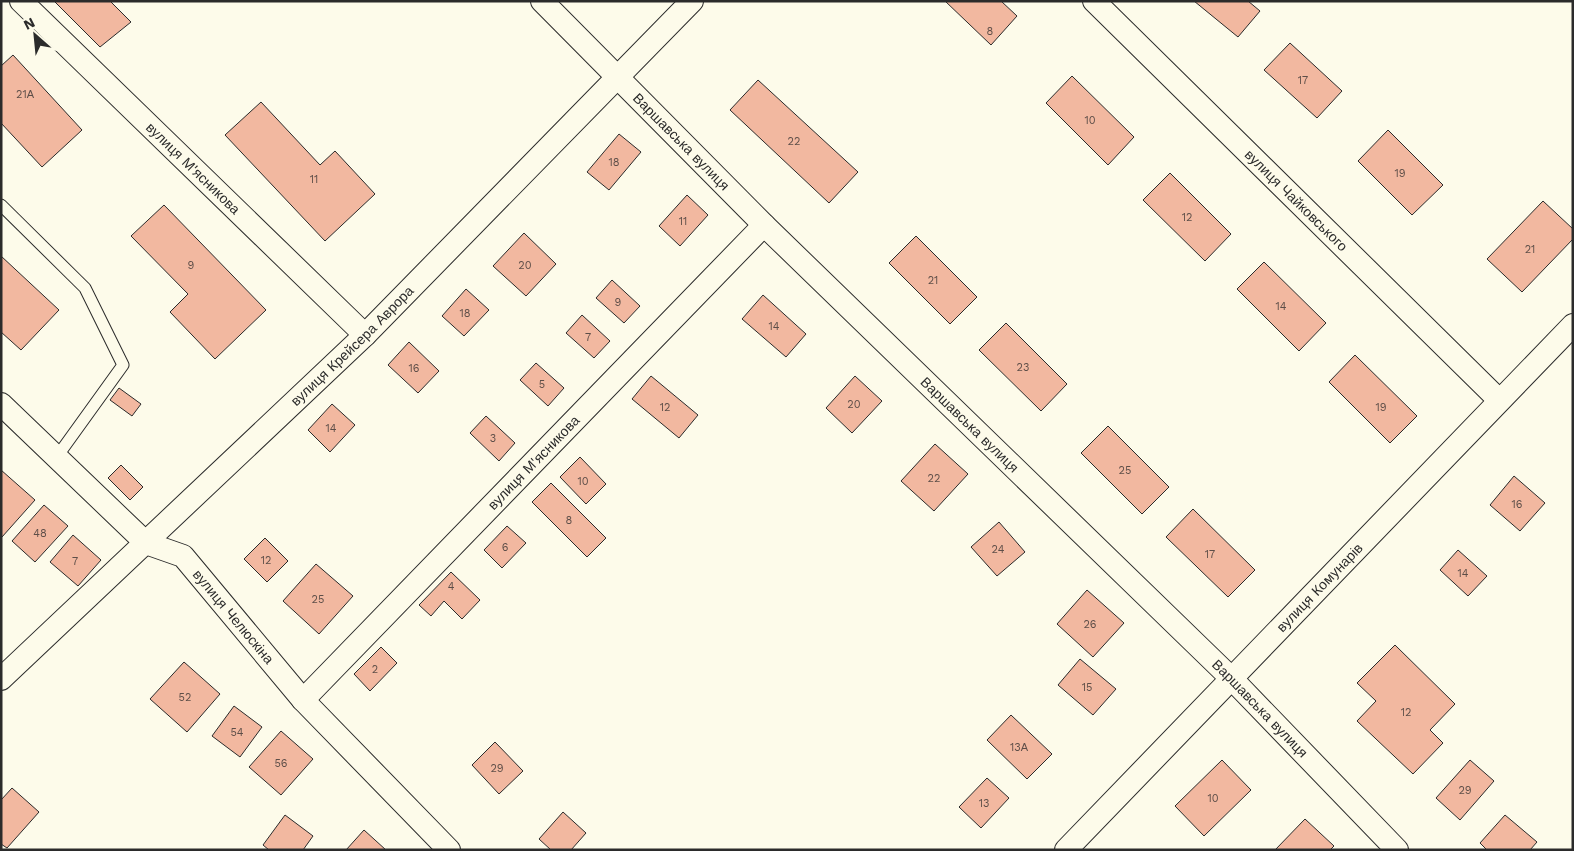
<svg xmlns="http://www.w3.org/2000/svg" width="1574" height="851" font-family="'Work Sans',sans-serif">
  <rect width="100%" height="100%" fill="#fdfbea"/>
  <g fill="#f2b8a0" stroke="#2b2b2b">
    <path d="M54,1h56l21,21 -31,25z"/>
    <path d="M945,1h56l16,15 -26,29z"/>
    <path d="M1194,1h54l12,10 -22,26z"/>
    <path d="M1290,43l52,48 -25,27 -53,-48z"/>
    <path d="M13,55l69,75 -40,37 -41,-44v-57z"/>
    <path d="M1072,76l62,61 -26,28 -62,-62z"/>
    <path d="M758,80l100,92 -29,31 -99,-93z"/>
    <path d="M261,102l59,63 15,-14 40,43 -50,47 -100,-106z"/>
    <path d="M1388,130l55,55 -31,30 -54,-54z"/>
    <path d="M619,134l22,18 -32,38 -22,-18z"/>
    <path d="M1170,173l61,61 -26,27 -62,-61z"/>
    <path d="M687,195l21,20 -28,31 -21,-20z"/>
    <path d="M1543,201l30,28v10l-51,53 -35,-33z"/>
    <path d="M164,205l102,105 -51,49 -45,-47 18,-18 -57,-58z"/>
    <path d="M524,233l32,31 -30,32 -33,-30z"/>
    <path d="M916,236l61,61 -27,27 -61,-61z"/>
    <path d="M1,256l58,54 -38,40 -20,-18z"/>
    <path d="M1264,262l62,61 -27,28 -62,-62z"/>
    <path d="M612,280l28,26 -16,17 -28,-25z"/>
    <path d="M466,289l23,21 -25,26 -22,-20z"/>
    <path d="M763,295l43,39 -20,23 -44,-38z"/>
    <path d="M582,315l28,26 -16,17 -28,-25z"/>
    <path d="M1006,323l61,61 -26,27 -62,-61z"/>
    <path d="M409,342l30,29 -21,22 -30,-28z"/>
    <path d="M1355,355l62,61 -27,27 -61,-61z"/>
    <path d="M536,363l28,25 -16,18 -28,-26z"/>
    <path d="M651,376l47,39 -19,23 -47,-39z"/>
    <path d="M855,376l27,25 -30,32 -26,-25z"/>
    <path d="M119,388l22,16 -9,12 -22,-16z"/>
    <path d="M332,404l23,21 -25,27 -22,-22z"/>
    <path d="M486,416l29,27 -16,18 -29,-28z"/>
    <path d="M1108,426l61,61 -27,27 -61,-61z"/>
    <path d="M935,444l33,30 -34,37 -33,-30z"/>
    <path d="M580,457l26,27 -20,20 -26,-27z"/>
    <path d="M121,465l22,22 -13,13 -22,-22z"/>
    <path d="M1,470l34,30 -33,37h-1z"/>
    <path d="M1514,476l31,27 -25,28 -30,-26z"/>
    <path d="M551,483l55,55 -19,19 -55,-55z"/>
    <path d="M44,505l24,21 -33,36 -23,-21z"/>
    <path d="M1193,509l62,61 -27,27 -62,-60z"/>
    <path d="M999,522l26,30 -28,24 -26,-29z"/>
    <path d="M507,526l19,17 -24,25 -18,-18z"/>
    <path d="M73,535l28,25 -23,26 -28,-24z"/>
    <path d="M265,538l23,23 -21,21 -23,-23z"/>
    <path d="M1458,550l29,26 -19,20 -28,-26z"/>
    <path d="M316,564l37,32 -34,38 -36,-33z"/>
    <path d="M451,572l29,28 -18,19 -18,-18 -13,15 -12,-11z"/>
    <path d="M1087,590l37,33 -31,34 -36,-33z"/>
    <path d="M1395,645l60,59 -25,26 13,13 -30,31 -56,-53 19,-20 -19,-18z"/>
    <path d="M381,647l16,16 -27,28 -16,-17z"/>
    <path d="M1080,659l36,30 -23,26 -35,-30z"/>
    <path d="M184,662l36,32 -33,38 -37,-33z"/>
    <path d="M234,706l28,21 -22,30 -28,-21z"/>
    <path d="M1011,715l41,39 -25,25 -40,-39z"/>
    <path d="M281,731l32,28 -32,36 -32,-28z"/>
    <path d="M495,742l28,29 -24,23 -27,-29z"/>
    <path d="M1222,760l29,30 -47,46 -29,-30z"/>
    <path d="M1470,760l24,21 -34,39 -24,-22z"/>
    <path d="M987,778l22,20 -28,30 -22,-21z"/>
    <path d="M12,788l27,24 -32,36 -6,-4v-44z"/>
    <path d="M563,812l23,21 -15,17h-20l-12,-11z"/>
    <path d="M285,815l28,21 -10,14h-34l-6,-5z"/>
    <path d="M1505,815l32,27 -7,8h-43l-7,-7z"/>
    <path d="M1305,819l29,27 -4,4h-55z"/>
    <path d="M364,830l22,20h-40z"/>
  </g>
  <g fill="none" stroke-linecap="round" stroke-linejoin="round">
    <g stroke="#2b2b2b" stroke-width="13">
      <path id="service" d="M1,205l84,83 38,77 -67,93"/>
    </g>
    <g stroke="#2b2b2b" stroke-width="24">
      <g id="minor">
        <path id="s1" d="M21,1l344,334"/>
        <path id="s2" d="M542,1l222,224 467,453 166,172"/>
        <path id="s3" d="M1094,1l405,399"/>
        <path id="s4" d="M1,404l145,139 37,13 120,144 146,150"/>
        <path id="s5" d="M1,679l364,-344 327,-334"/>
        <path id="s6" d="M303,700l461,-475"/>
        <path id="s7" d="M1066,850l507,-525"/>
      </g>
    </g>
    <use href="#service" stroke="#fdfbea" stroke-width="11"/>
    <use href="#minor" stroke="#fdfbea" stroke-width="22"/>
  </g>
  <g text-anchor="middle" stroke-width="4" stroke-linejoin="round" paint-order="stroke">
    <g font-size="11" fill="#5d4e48">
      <text x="990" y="35">8</text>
      <text x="1303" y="84">17</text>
      <text x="25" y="98">21А</text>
      <text x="1090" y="124">10</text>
      <text x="794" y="145">22</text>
      <text x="614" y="166">18</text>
      <text x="1400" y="177">19</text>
      <text x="314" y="183">11</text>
      <text x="1187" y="221">12</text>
      <text x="683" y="225">11</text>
      <text x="1530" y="253">21</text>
      <text x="191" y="269">9</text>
      <text x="525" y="269">20</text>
      <text x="933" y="284">21</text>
      <text x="618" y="306">9</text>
      <text x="1281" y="310">14</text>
      <text x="465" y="317">18</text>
      <text x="774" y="330">14</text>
      <text x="588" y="341">7</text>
      <text x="1023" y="371">23</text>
      <text x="414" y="372">16</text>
      <text x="542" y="388">5</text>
      <text x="854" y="408">20</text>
      <text x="665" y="411">12</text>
      <text x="1381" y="411">19</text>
      <text x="331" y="432">14</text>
      <text x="493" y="442">3</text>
      <text x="1125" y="474">25</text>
      <text x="934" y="482">22</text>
      <text x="583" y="485">10</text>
      <text x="1517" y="508">16</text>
      <text x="569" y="524">8</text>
      <text x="40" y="537">48</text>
      <text x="505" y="551">6</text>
      <text x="998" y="553">24</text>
      <text x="1210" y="558">17</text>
      <text x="266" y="564">12</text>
      <text x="75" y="565">7</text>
      <text x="1463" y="577">14</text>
      <text x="451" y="590">4</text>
      <text x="318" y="603">25</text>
      <text x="1090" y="628">26</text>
      <text x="375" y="673">2</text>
      <text x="1087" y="691">15</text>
      <text x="185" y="701">52</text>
      <text x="1406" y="716">12</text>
      <text x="237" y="736">54</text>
      <text x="1019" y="751">13А</text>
      <text x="281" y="767">56</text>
      <text x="497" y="772">29</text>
      <text x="1465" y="794">29</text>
      <text x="1213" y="802">10</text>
      <text x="984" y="807">13</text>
    </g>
    <g font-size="14" fill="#2b2b2b" stroke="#fdfbea">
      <text dy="5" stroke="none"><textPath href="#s2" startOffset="198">Варшавська вулиця</textPath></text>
      <text dy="5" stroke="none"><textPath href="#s1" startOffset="240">вулиця М'ясникова</textPath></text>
      <text dy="5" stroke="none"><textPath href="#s3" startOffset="284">вулиця Чайковського</textPath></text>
      <text dy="5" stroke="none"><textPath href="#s5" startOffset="484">вулиця Крейсера Аврора</textPath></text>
      <text dy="5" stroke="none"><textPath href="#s2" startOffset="602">Варшавська вулиця</textPath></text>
      <text dy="5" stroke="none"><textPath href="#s6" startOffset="331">вулиця М'ясникова</textPath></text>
      <text dy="5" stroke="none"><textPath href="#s7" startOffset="365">вулиця Комунарів</textPath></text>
      <text dy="5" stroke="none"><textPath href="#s4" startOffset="319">вулиця Челюскіна</textPath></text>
      <text dy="5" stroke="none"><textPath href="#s2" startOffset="1008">Варшавська вулиця</textPath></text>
    </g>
  </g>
  <rect width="1574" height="851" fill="none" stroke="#2b2b2b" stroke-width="5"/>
  <g transform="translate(35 35) rotate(333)" stroke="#fdfbea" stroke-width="4" paint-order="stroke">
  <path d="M0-4L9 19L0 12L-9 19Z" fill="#2b2b2b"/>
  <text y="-8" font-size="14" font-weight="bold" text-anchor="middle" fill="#2b2b2b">N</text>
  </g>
</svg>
